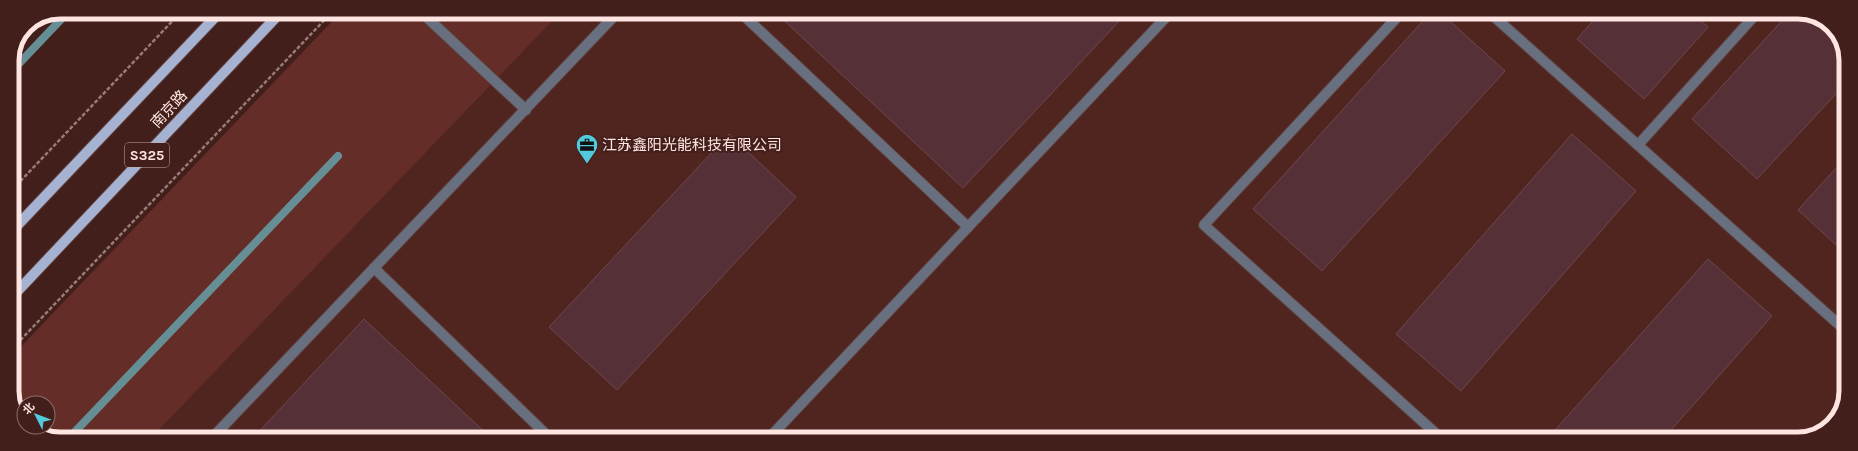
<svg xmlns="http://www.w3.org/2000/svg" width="1858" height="451" font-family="Karla,'Noto Sans SC',sans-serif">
  <rect width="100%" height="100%" fill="#431f1b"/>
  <path fill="#50241f" d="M561,12l1246,1 27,16 12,28 -1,343 -16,27 -31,12 -1647,-1z"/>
  <path fill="#652d27" d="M341,12h220l-410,426h-100l-19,-11h16v-24h-24v19l-12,-25v-41z"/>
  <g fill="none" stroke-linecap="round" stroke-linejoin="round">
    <g stroke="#658f95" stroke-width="8">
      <path d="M12,71l56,-59"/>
      <path d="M69,438l269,-282"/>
    </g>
  </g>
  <g fill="#563037" stroke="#6f474e">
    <path d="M775,12l343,1 5,4 -160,171z"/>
    <path d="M1430,13h11l64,58 -183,200 -69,-62z"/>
    <path d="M1546,13h14l-6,7z"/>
    <path d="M1600,13h92l16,14 -64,72 -67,-60z"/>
    <path d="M1789,13h18l27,16 12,28v26l-89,96 -65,-60z"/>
    <path d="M729,134l67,63 -179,193 -68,-63z"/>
    <path d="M1572,134l64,57 -175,200 -65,-57z"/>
    <path d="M1846,157l-1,96 -47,-43z"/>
    <path d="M1708,259l64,57 -109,123h-116z"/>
    <path d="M364,319l127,119h-238z"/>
  </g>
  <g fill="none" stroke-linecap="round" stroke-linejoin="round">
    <g stroke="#5d3b37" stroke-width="12">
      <g id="minor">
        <path d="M421,12l105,98"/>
        <path d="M740,12l228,215"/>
        <path d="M1401,13l-197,212 238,214"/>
        <path d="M1490,13l355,317"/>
        <path d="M1638,145l119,-132"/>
        <path d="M374,268l176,170"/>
        <path d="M212,438l406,-426"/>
        <path d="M769,438l401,-425"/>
        <path d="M1323,439l4,-4 4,4"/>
      </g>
    </g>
    <g stroke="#5d3b37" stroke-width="12">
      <g id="major">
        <path d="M12,231l208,-219"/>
        <path d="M12,297l269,-285"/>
      </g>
    </g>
    <g stroke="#997a76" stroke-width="2.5" stroke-dasharray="4 2" stroke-linecap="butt">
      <path d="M12,190l169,-178"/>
      <path d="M12,349l320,-337"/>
    </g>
    <use href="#minor" stroke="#686f7e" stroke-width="10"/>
    <use href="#major" stroke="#a5b2d2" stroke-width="10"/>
  </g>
  <defs>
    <g id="office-pin" transform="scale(1.15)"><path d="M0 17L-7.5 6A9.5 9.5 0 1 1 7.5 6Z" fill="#53cadc" stroke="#431f1b"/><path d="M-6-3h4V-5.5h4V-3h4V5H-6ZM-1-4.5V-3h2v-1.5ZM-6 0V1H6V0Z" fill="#111"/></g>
  </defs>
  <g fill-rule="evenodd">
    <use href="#office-pin" x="587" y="145"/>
  </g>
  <g text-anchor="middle" stroke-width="4" stroke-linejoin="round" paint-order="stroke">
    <rect fill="#431f1b" stroke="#c6aaa6" stroke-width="1" x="125" y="143" width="44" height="24" rx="3"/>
    <g font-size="14" font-weight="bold" fill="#fee5e1">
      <text x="147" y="160">S325</text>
    </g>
    <g font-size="15" fill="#fee5e1" stroke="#431f1b">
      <text transform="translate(169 109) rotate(-47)" y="5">南京路</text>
    </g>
    <g font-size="15" fill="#fee5e1" stroke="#431f1b" text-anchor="start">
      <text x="602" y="150">江苏鑫阳光能科技有限公司</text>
    </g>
  </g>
  <path d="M0 0H1858V451H0ZM60 19H1798A41 41 0 0 1 1839 60V391A41 41 0 0 1 1798 432H60A41 41 0 0 1 19 391V60A41 41 0 0 1 60 19Z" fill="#431f1b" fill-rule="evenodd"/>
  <path fill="none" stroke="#fee5e1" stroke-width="5" d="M60 19H1798A41 41 0 0 1 1839 60V391A41 41 0 0 1 1798 432H60A41 41 0 0 1 19 391V60A41 41 0 0 1 60 19Z"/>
  <g transform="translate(36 415) rotate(312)"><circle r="19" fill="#431f1b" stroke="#8e6e6a"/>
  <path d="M0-3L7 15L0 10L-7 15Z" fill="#53cadc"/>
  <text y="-6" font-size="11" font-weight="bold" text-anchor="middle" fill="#fee5e1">北</text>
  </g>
</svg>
